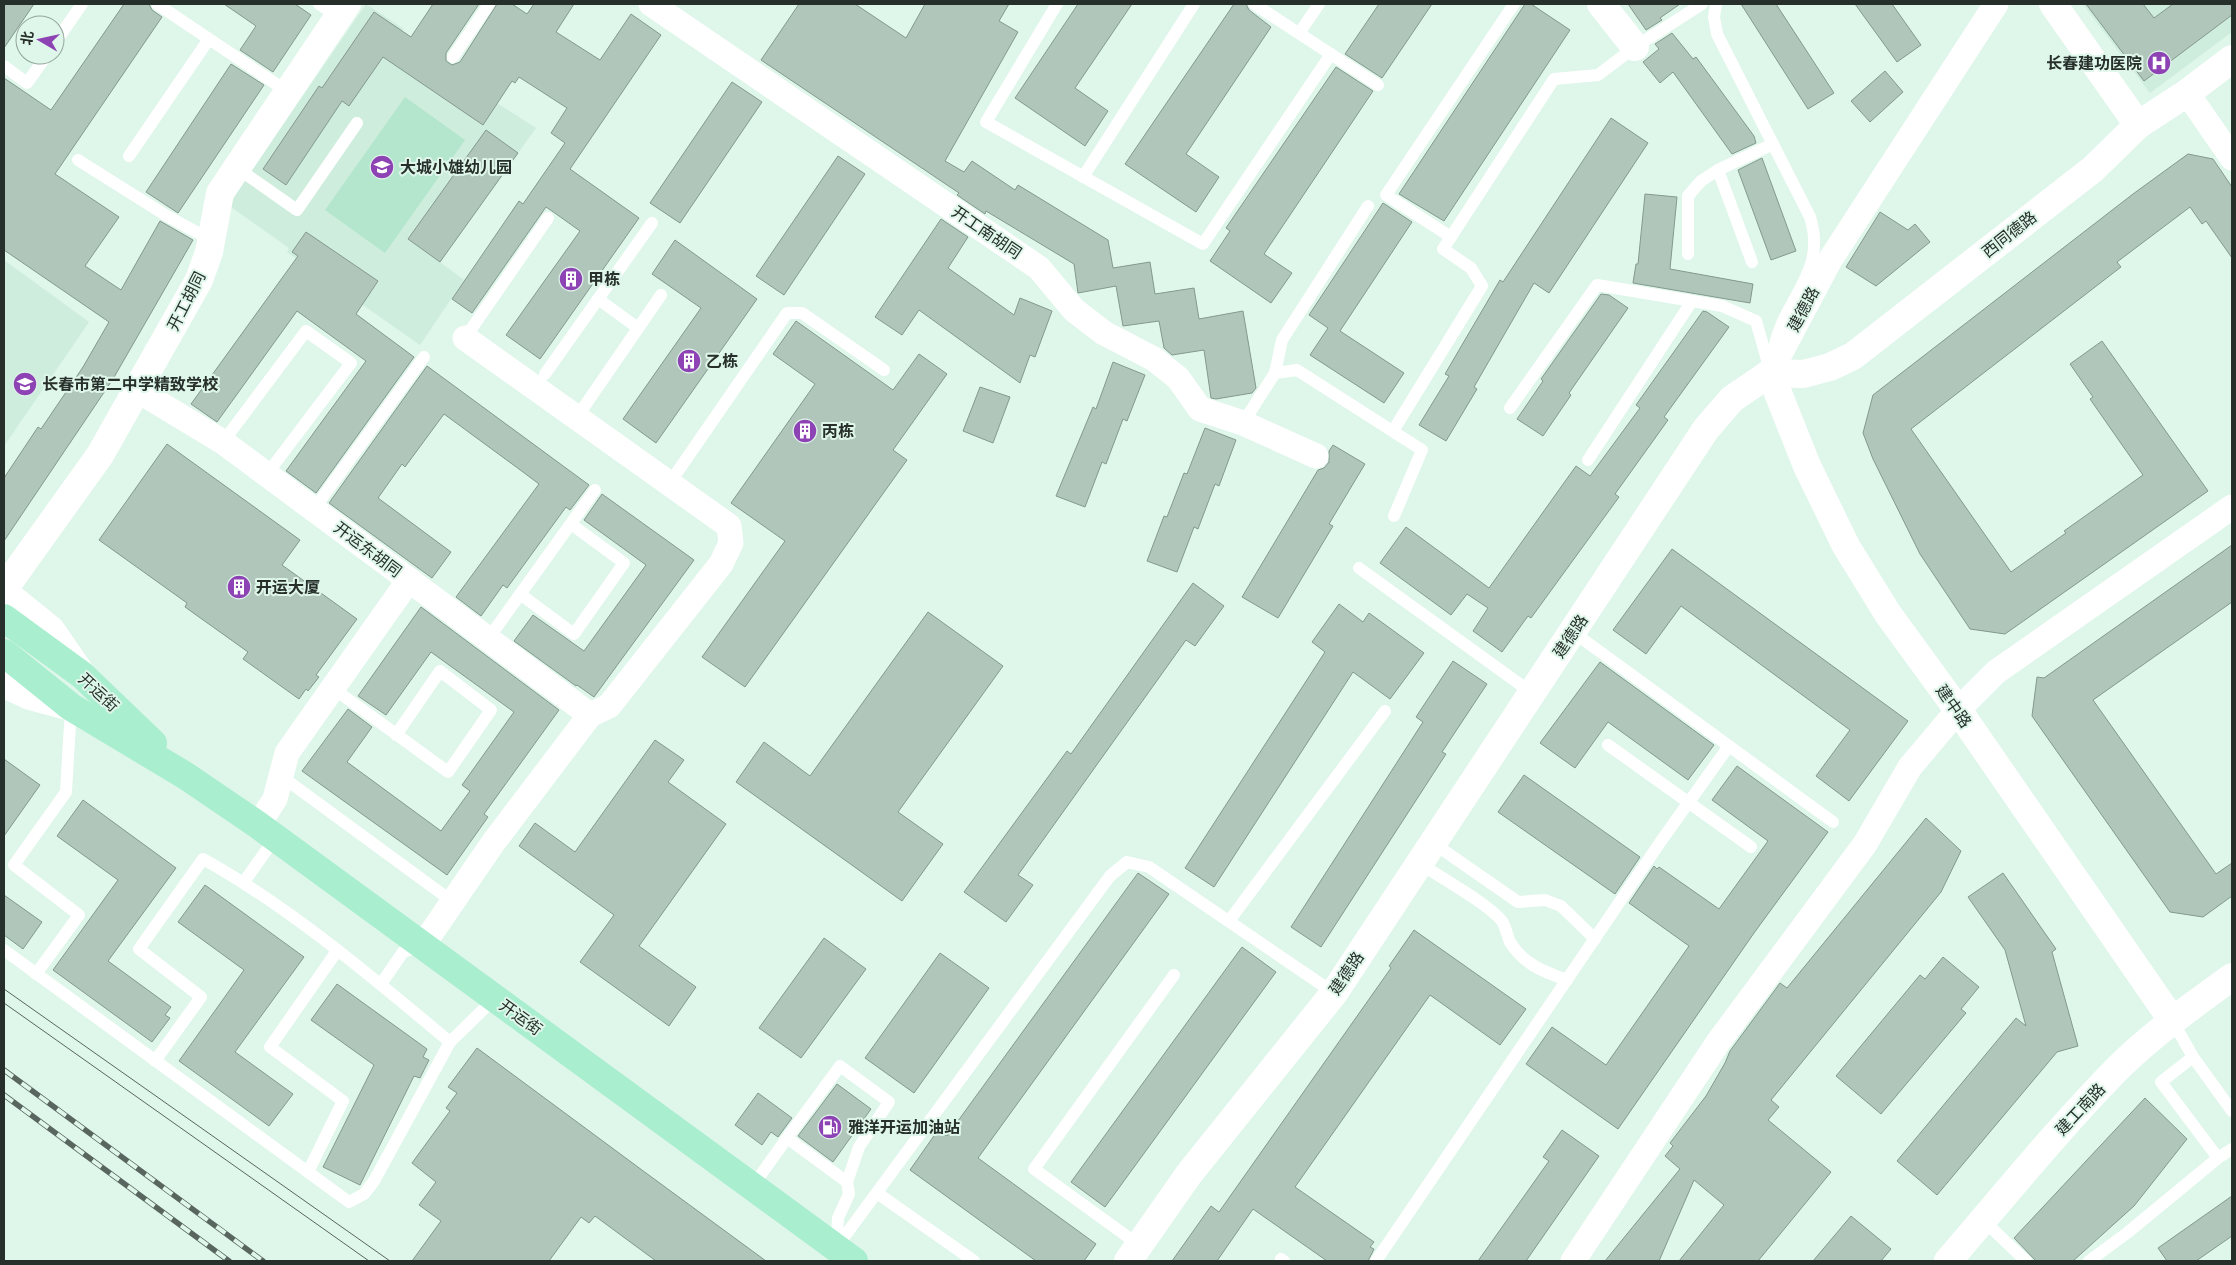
<svg xmlns="http://www.w3.org/2000/svg" width="2236" height="1265" font-family="'DejaVu Sans','Noto Sans SC',sans-serif">
  <rect width="100%" height="100%" fill="#dff6ea"/>
  <g fill="#ceeddd">
    <path d="M366,4l38,25 -2,3 55,36 -4,7 83,53 -96,134 24,18 -44,65 -133,-93 2,-4 -61,-43z"/>
    <path d="M2083,4h149v28l-82,61z"/>
    <path d="M4,260l85,62 -85,124z"/>
  </g>
  <path fill="#b4e6cd" d="M405,97l60,43 -80,113 -60,-43z"/>
  <g fill="#b0c6ba" stroke="#84998e">
    <path d="M4,4h30l-30,44z"/>
    <path d="M124,4h25l3,6 10,7 -107,157 64,43 -34,49 36,24 39,-69 33,19 -80,139 -109,162v-63l34,-51 3,2 42,-62 26,-45 -105,-72v-172l47,32z"/>
    <path d="M224,4h71l16,11 -38,57 -33,-22 16,-24z"/>
    <path d="M433,4h46l-33,49v8l6,4 8,-3 37,-58h15l15,10 7,-10h40l-18,28 44,28 31,-46 30,21 -91,134 69,49 -99,141 -34,-24 74,-104 -28,-20 -6,-4 -74,106 -20,-14 67,-98 4,3 42,-61 -14,-10 16,-25 -48,-31 -4,6 -3,-2 -29,44 -100,-68 -34,49 -7,-5 -56,84 -23,-16 56,-83 3,2 52,-76 37,25z"/>
    <path d="M799,4h56l51,34 19,-34h84l-10,17 19,11 -73,129 19,11 8,-11 43,29 3,-5 90,55 5,28 37,-6 5,32 39,-6 5,31 44,-8 13,77 -4,5 -36,6 -5,-1 -7,-48 -32,5 -8,-7 -5,-27 -36,5 -7,-40 -38,7 -4,-29 -88,-53 -1,3 -28,-19 2,-2 -198,-133z"/>
    <path d="M1078,4h54l-57,84 33,23 -23,35 -70,-48z"/>
    <path d="M1234,4h12l3,6 22,17 -85,127 33,23 -23,35 -71,-48z"/>
    <path d="M1379,4h53l-50,74 -37,-24z"/>
    <path d="M1525,4h6l39,26 -126,191 -45,-27z"/>
    <path d="M1628,4h52l-20,14 2,2 -16,10z"/>
    <path d="M1741,4h35l58,89 -26,16z"/>
    <path d="M1855,4h37l29,41 -24,17z"/>
    <path d="M2086,4h57l11,14 19,-14h59v11l-88,66z"/>
    <path d="M1672,33l21,26 3,-2 58,79 2,7 -24,11 -59,-82 -13,11 -17,-21 16,-13 -4,-5z"/>
    <path d="M231,64l33,21 -86,128 -32,-21z"/>
    <path d="M1336,67l37,24 -109,163 28,19 -21,30 -61,-42 20,-30 -4,-3z"/>
    <path d="M1885,71l18,21 -33,30 -19,-21z"/>
    <path d="M732,82l30,20 -82,121 -30,-20z"/>
    <path d="M1611,118l37,25 -99,150 -15,-10 -60,104 3,2 -31,52 -27,-16 30,-49 -4,-2 55,-94 3,2z"/>
    <path d="M486,130l32,23 -78,109 -32,-23z"/>
    <path d="M2188,154l25,5 19,28v71l-26,-37 -4,3 -12,-17 -73,55 4,5 -210,162 100,143 55,-39 -2,-2 79,-56 -53,-76 3,-2 -23,-33 32,-23 106,150 -203,143 -35,-5 -50,-75 -47,-95 -10,-26 10,-38 260,-201z"/>
    <path d="M838,156l27,18 -81,121 -28,-19z"/>
    <path d="M1762,158l34,93 -25,9 -33,-90z"/>
    <path d="M1645,194l32,3 -7,72 83,15 -3,19 -117,-20 3,-19h2z"/>
    <path d="M1383,203l29,19 -72,109 64,42 -20,30 -74,-48 18,-27 -19,-13z"/>
    <path d="M1880,212l28,18 7,-6 15,18 -54,44 -30,-19z"/>
    <path d="M941,219l27,18 -20,31 66,47 6,-17 32,13 -17,46 -5,-2 -10,28 -101,-73 -17,25 -27,-18z"/>
    <path d="M306,232l72,49 -22,33 58,43 -98,136 -30,-22 80,-110 -69,-50 -80,111 -26,-18 107,-148 -6,-4z"/>
    <path d="M675,240l82,59 -101,144 -33,-24 78,-111 -49,-34z"/>
    <path d="M1601,294l8,1 19,13 -59,85 2,2 -28,41 -26,-17 26,-38 -2,-2z"/>
    <path d="M1703,311l4,1 22,15 -65,90 4,3 -53,74 4,3 -88,121 -3,-2 -26,36 -29,-21 15,-23 -21,-14 -16,21 -71,-52 26,-36 83,61 87,-122 14,10 50,-68 -4,-3z"/>
    <path d="M796,321l97,69 26,-36 28,20 -54,76 14,10 -162,227 -43,-30 83,-116 -54,-38 84,-119 -42,-30z"/>
    <path d="M1113,362l32,13 -18,46 -4,-2 -17,45 -4,-2 -17,45 -29,-11 37,-89 3,2z"/>
    <path d="M427,366l162,119 -19,25 -4,-3 -59,81 -4,-3 -22,31 -25,-19 83,-113 -16,-12 -79,-58 -39,53 -3,-3 -24,34 73,54 -19,26 -103,-75z"/>
    <path d="M980,387l30,10 -17,46 -30,-12z"/>
    <path d="M1205,428l31,12 -17,46 -4,-2 -17,45 -4,-2 -17,45 -30,-11 17,-45 3,1 17,-44 3,1z"/>
    <path d="M167,444l133,96 -18,25 75,54 -41,56 3,2 -11,14 -2,-2 -7,10 -56,-40 5,-7 -63,-45 2,-4 -88,-63z"/>
    <path d="M1333,445l32,19 -36,60 4,2 -55,92 -36,-21 76,-127 6,-2 5,-6v-11z"/>
    <path d="M602,494l92,66 -100,137 -17,-12 -1,1 -62,-45 19,-26 51,36 62,-86 -62,-45z"/>
    <path d="M2232,545v57l-139,98 123,174 16,-11v33l-29,21 -33,-5 -138,-196 5,-39 7,1z"/>
    <path d="M1672,549l236,172 -59,80 -33,-25 34,-46 -169,-124 -35,48 -33,-24z"/>
    <path d="M1193,583l31,23 -29,40 -9,-6 -168,235 15,10 -27,37 -42,-30 103,-141 4,3z"/>
    <path d="M1339,604l24,18 6,-9 55,40 -34,46 -37,-27 -139,215 -29,-19 140,-216 -13,-10z"/>
    <path d="M421,607l138,103 -75,104 4,3 -41,58 -145,-104 46,-62 24,18 -25,35 94,69 29,-40 -8,-6 52,-73 -83,-60 -45,63 -28,-19z"/>
    <path d="M928,612l75,54 -105,146 45,32 -41,57 -166,-119 28,-40 46,34z"/>
    <path d="M1453,661l34,23 -45,68 4,2 -125,193 -30,-20 132,-205 -7,-5z"/>
    <path d="M1600,662l114,83 -26,35 -80,-58 -33,46 -35,-25z"/>
    <path d="M655,740l29,20 -16,22 58,42 -87,122 57,41 -27,39 -89,-64 34,-47 -95,-69 16,-23 40,29z"/>
    <path d="M4,759l36,26 -36,51z"/>
    <path d="M1737,766l91,66 -74,101 -136,196 -92,-65 26,-37 54,38 83,-119 -60,-43 25,-37 3,3 2,-2 60,42 49,-68 -56,-41z"/>
    <path d="M1524,775l116,82 -25,37 -117,-82z"/>
    <path d="M83,800l93,68 -68,93 63,46 -6,8 5,3 -18,24 -99,-72 65,-90 -61,-44z"/>
    <path d="M1926,818l35,33 -20,41 -170,208 8,7 -11,13 63,52 -73,89h-79l45,-56 -30,-25 -35,81h-54l75,-92 -15,-13 8,-10 -3,-3 36,-47 19,-33 5,-12 50,-68 7,5z"/>
    <path d="M1138,873l31,21 -191,264 118,86 -12,17h-48l-126,-91 28,-40 9,6z"/>
    <path d="M2003,873l53,76 -4,3 26,94 -21,6 -120,143 -40,-34 119,-143 10,8 -21,-76 -37,-53z"/>
    <path d="M205,885l99,72 -69,95 58,42 -24,32 -90,-65 65,-91 -66,-48z"/>
    <path d="M4,895l38,27 -19,27 -19,-14z"/>
    <path d="M1414,930l112,79 -26,36 -70,-50 -135,192 79,55 -4,5 4,2 -6,12h-41l-74,-52 -36,52h-45l39,-55 8,6 172,-244 -2,-2z"/>
    <path d="M824,938l42,31 -65,89 -42,-30z"/>
    <path d="M1242,947l34,25 -171,235 -34,-25z"/>
    <path d="M940,953l49,35 -75,105 -49,-35z"/>
    <path d="M1943,957l36,30 -18,22 5,4 -85,101 -45,-38 84,-101 5,4z"/>
    <path d="M337,984l90,65 -4,8 6,3 -9,18 -6,-2 -54,109 -37,-18 51,-102 -63,-45z"/>
    <path d="M477,1048l169,125 120,88h-110l-61,-45 -6,7 -8,-6 -32,44h-137l29,-40 -22,-16 17,-23 -24,-19 38,-52 -4,-3 11,-15 -9,-6z"/>
    <path d="M837,1084l34,25 -38,53 -35,-26z"/>
    <path d="M758,1093l34,25 -14,19 -7,-5 -9,13 -27,-20z"/>
    <path d="M2145,1098l42,41 -53,67 -61,55h-37l-22,-23z"/>
    <path d="M1562,1130l37,26 -73,105h-48l71,-100 -6,-4z"/>
    <path d="M2232,1196v40l-36,25h-29l-9,-13z"/>
    <path d="M1851,1216l40,33 -10,12h-68z"/>
  </g>
  <g fill="none" stroke-linecap="round" stroke-linejoin="round">
    <g stroke="#fff" stroke-width="12">
      <path d="M157,4l131,88"/>
      <path d="M319,4l20,13"/>
      <path d="M1057,4l-71,118 217,122 128,-190"/>
      <path d="M1254,4l124,81"/>
      <path d="M1716,4l-2,13 3,17 93,183c18,57 -27,81 -36,132"/>
      <path d="M1300,32l19,-28"/>
      <path d="M55,43l27,-39"/>
      <path d="M453,57l36,-53"/>
      <path d="M4,66l23,17 20,-28"/>
      <path d="M129,156l80,-117"/>
      <path d="M78,160l89,56 44,24"/>
      <path d="M237,168l60,42 60,-87"/>
      <path d="M1083,177l111,-173"/>
      <path d="M1451,237l-65,-42 128,-191"/>
      <path d="M1688,254v-58l13,-15 17,-11"/>
      <path d="M1752,262l-34,-92 55,-26"/>
      <path d="M598,299l40,29"/>
      <path d="M465,338l83,-120"/>
      <path d="M1275,373l7,-33 86,-134"/>
      <path d="M545,374l107,-151"/>
      <path d="M1510,408l87,-123 125,21 34,15 14,49"/>
      <path d="M577,417l84,-122"/>
      <path d="M1243,423l32,-50 22,-3 125,80 -28,66"/>
      <path d="M1393,431l89,-145 -11,-18 -28,-19 111,-170 44,-4 37,-28 67,-43"/>
      <path d="M223,442l83,-111 45,32 -84,111"/>
      <path d="M1588,460l104,-159"/>
      <path d="M669,484l118,-171h15l82,57"/>
      <path d="M314,509l110,-152"/>
      <path d="M1359,568l173,125"/>
      <path d="M520,594l54,40 50,-71 -53,-39"/>
      <path d="M1573,632l260,190"/>
      <path d="M488,639l107,-149"/>
      <path d="M334,689l114,83 43,-62 -51,-39 -44,64"/>
      <path d="M1608,745l143,102"/>
      <path d="M281,776l172,126"/>
      <path d="M1433,843l85,59 27,-2 16,6 34,33"/>
      <path d="M1419,863c21,14 68,40 83,58 4,6 5,15 8,21 13,22 34,30 57,38"/>
      <path d="M244,882l31,-44"/>
      <path d="M1229,921l156,-210"/>
      <path d="M4,950l345,252 15,-8 10,-13 76,-139"/>
      <path d="M36,974l43,-59 -65,-50 52,-73 5,-85"/>
      <path d="M381,984l22,-32 20,-7"/>
      <path d="M2172,1020l21,37 39,54"/>
      <path d="M2193,1057l-32,25 57,76"/>
      <path d="M155,1061l46,-64 -62,-48 64,-90c87,48 170,119 247,183l45,-44"/>
      <path d="M787,1138l53,-72 49,36 -30,45 -12,35"/>
      <path d="M308,1172l35,-71 -73,-54 67,-96"/>
      <path d="M752,1187l35,-49 60,44 2,12 -11,24 -2,30 274,-372 17,-14 22,5 185,126"/>
      <path d="M877,1193l97,68"/>
      <path d="M1983,1220l43,41"/>
      <path d="M1139,1245l-105,-76 140,-194"/>
      <path d="M1281,1259l3,2"/>
      <path d="M1376,1261l285,-420 68,-95"/>
      <path d="M2089,1261l38,-28 91,-75 14,-9"/>
    </g>
    <g stroke="#fff" stroke-width="25">
      <path d="M651,4l388,264 35,42 30,23 50,26 24,19 22,31 43,14 73,33"/>
      <path d="M2187,93l45,65"/>
      <path d="M1770,373l60,-113 166,-256"/>
      <path d="M137,390l86,52 186,138 -122,173 -12,46 -17,26"/>
      <path d="M409,580l181,135"/>
      <path d="M423,945l70,-102 97,-128 19,-9 112,-142 10,-21 -2,-17 -264,-188"/>
      <path d="M1573,1261l146,-220 146,-197 45,-77 48,-57 38,-38 236,-165"/>
    </g>
    <g stroke="#fff" stroke-width="28">
      <path d="M1601,4l34,43"/>
      <path d="M2053,4l85,121"/>
      <path d="M1770,373l37,93 39,80 42,68 70,96 214,310"/>
      <path d="M1770,373l33,1 27,-7 23,-11 240,-187 45,-44 49,-32 45,-34"/>
      <path d="M4,589l96,-134 99,-175 10,-28 11,-59 127,-189"/>
      <path d="M4,592l47,38 29,42"/>
      <path d="M4,684l26,12 41,11"/>
      <path d="M1128,1261l61,-87 145,-181 372,-564 26,-30 38,-26"/>
      <path d="M1948,1261c56,-65 110,-132 171,-194 35,-34 74,-62 113,-90"/>
    </g>
    <g stroke="#aaeed0" stroke-width="28">
      <path d="M4,618l78,57 71,68"/>
      <path d="M4,653l67,54 115,69 72,49 596,436"/>
    </g>
    <g stroke="#59665f" stroke-width="1">
      <path d="M4,989l386,272"/>
      <path d="M4,1003l365,258"/>
    </g>
    <g stroke="#59665f" stroke-width="5.5">
      <g id="rail">
        <path d="M4,1070l259,191"/>
        <path d="M4,1095l225,166"/>
      </g>
    </g>
    <use href="#rail" stroke="#dff6ea" stroke-width="4" stroke-dasharray="11" stroke-linecap="butt"/>
  </g>
  <defs>
    <g id="hospital-disc" transform="scale(1.25)"><circle r="9.5" fill="#8e43b4" stroke="#dff6ea"/><path d="M-5-5h3v3.5h4V-5h3V5h-3V1.5h-4V5h-3Z" fill="#fff"/></g>
    <g id="school-disc" transform="scale(1.25)"><circle r="9.5" fill="#8e43b4" stroke="#dff6ea"/><path d="M0-5L7-2L0 1L-7-2ZM-4 1L0 2.5L4 1V4Q0 6-4 4Z" fill="#fff"/></g>
    <g id="building-disc" transform="scale(1.25)"><circle r="9.5" fill="#8e43b4" stroke="#dff6ea"/><path d="M-4-6H4V6H1V3H-1V6H-4ZM-2.5-4.3h1.7v1.8h-1.7ZM.8-4.3h1.7v1.8H.8ZM-2.5-1h1.7V.8h-1.7ZM.8-1h1.7V.8H.8Z" fill="#fff"/></g>
    <g id="fuel-disc" transform="scale(1.25)"><circle r="9.5" fill="#8e43b4" stroke="#dff6ea"/><path d="M-5.5-6h7V0h2V4h1.3V-2.5L3-4.5l.8-.8L6-3V5H2.5V1h-1V6h-7ZM-4.2-4.7v3.2H.2V-4.7Z" fill="#fff"/></g>
  </defs>
  <g fill-rule="evenodd">
    <use href="#hospital-disc" x="2159" y="63"/>
    <use href="#school-disc" x="382" y="167"/>
    <use href="#building-disc" x="571" y="279"/>
    <use href="#building-disc" x="689" y="361"/>
    <use href="#school-disc" x="25" y="384"/>
    <use href="#building-disc" x="805" y="431"/>
    <use href="#building-disc" x="239" y="587"/>
    <use href="#fuel-disc" x="830" y="1127"/>
  </g>
  <g text-anchor="middle" stroke-width="4" stroke-linejoin="round" paint-order="stroke">
    <g font-size="16" font-weight="bold" fill="#262f2a" stroke="#dff6ea" text-anchor="start">
      <text x="2142" y="69" text-anchor="end">长春建功医院</text>
      <text x="400" y="173">大城小雄幼儿园</text>
      <text x="588" y="285">甲栋</text>
      <text x="706" y="367">乙栋</text>
      <text x="42" y="390">长春市第二中学精致学校</text>
      <text x="822" y="437">丙栋</text>
      <text x="256" y="593">开运大厦</text>
      <text x="848" y="1133">雅洋开运加油站</text>
    </g>
    <g font-size="16" fill="#262f2a" stroke="#dff6ea">
      <text transform="translate(987 232) rotate(34)" y="6">开工南胡同</text>
      <text transform="translate(2009 234) rotate(-38)" y="6">西同德路</text>
      <text transform="translate(186 301) rotate(-63)" y="6">开工胡同</text>
      <text transform="translate(1803 309) rotate(-62)" y="6">建德路</text>
      <text transform="translate(368 549) rotate(37)" y="6">开运东胡同</text>
      <text transform="translate(1570 636) rotate(-56)" y="6">建德路</text>
      <text transform="translate(99 692) rotate(43)" y="6">开运街</text>
      <text transform="translate(1954 706) rotate(55)" y="6">建中路</text>
      <text transform="translate(1346 973) rotate(-56)" y="6">建德路</text>
      <text transform="translate(521 1017) rotate(36)" y="6">开运街</text>
      <text transform="translate(2080 1109) rotate(-47)" y="6">建工南路</text>
    </g>
  </g>
  <rect width="2236" height="1265" fill="none" stroke="#262f2a" stroke-width="10"/>
  <g transform="translate(40 40) rotate(279)"><circle r="24" fill="#dff6ea" stroke="#95a69d"/>
  <path d="M0-4L9 19L0 12L-9 19Z" fill="#8e43b4"/>
  <text y="-8" font-size="14" font-weight="bold" text-anchor="middle" fill="#262f2a">北</text>
  </g>
</svg>
